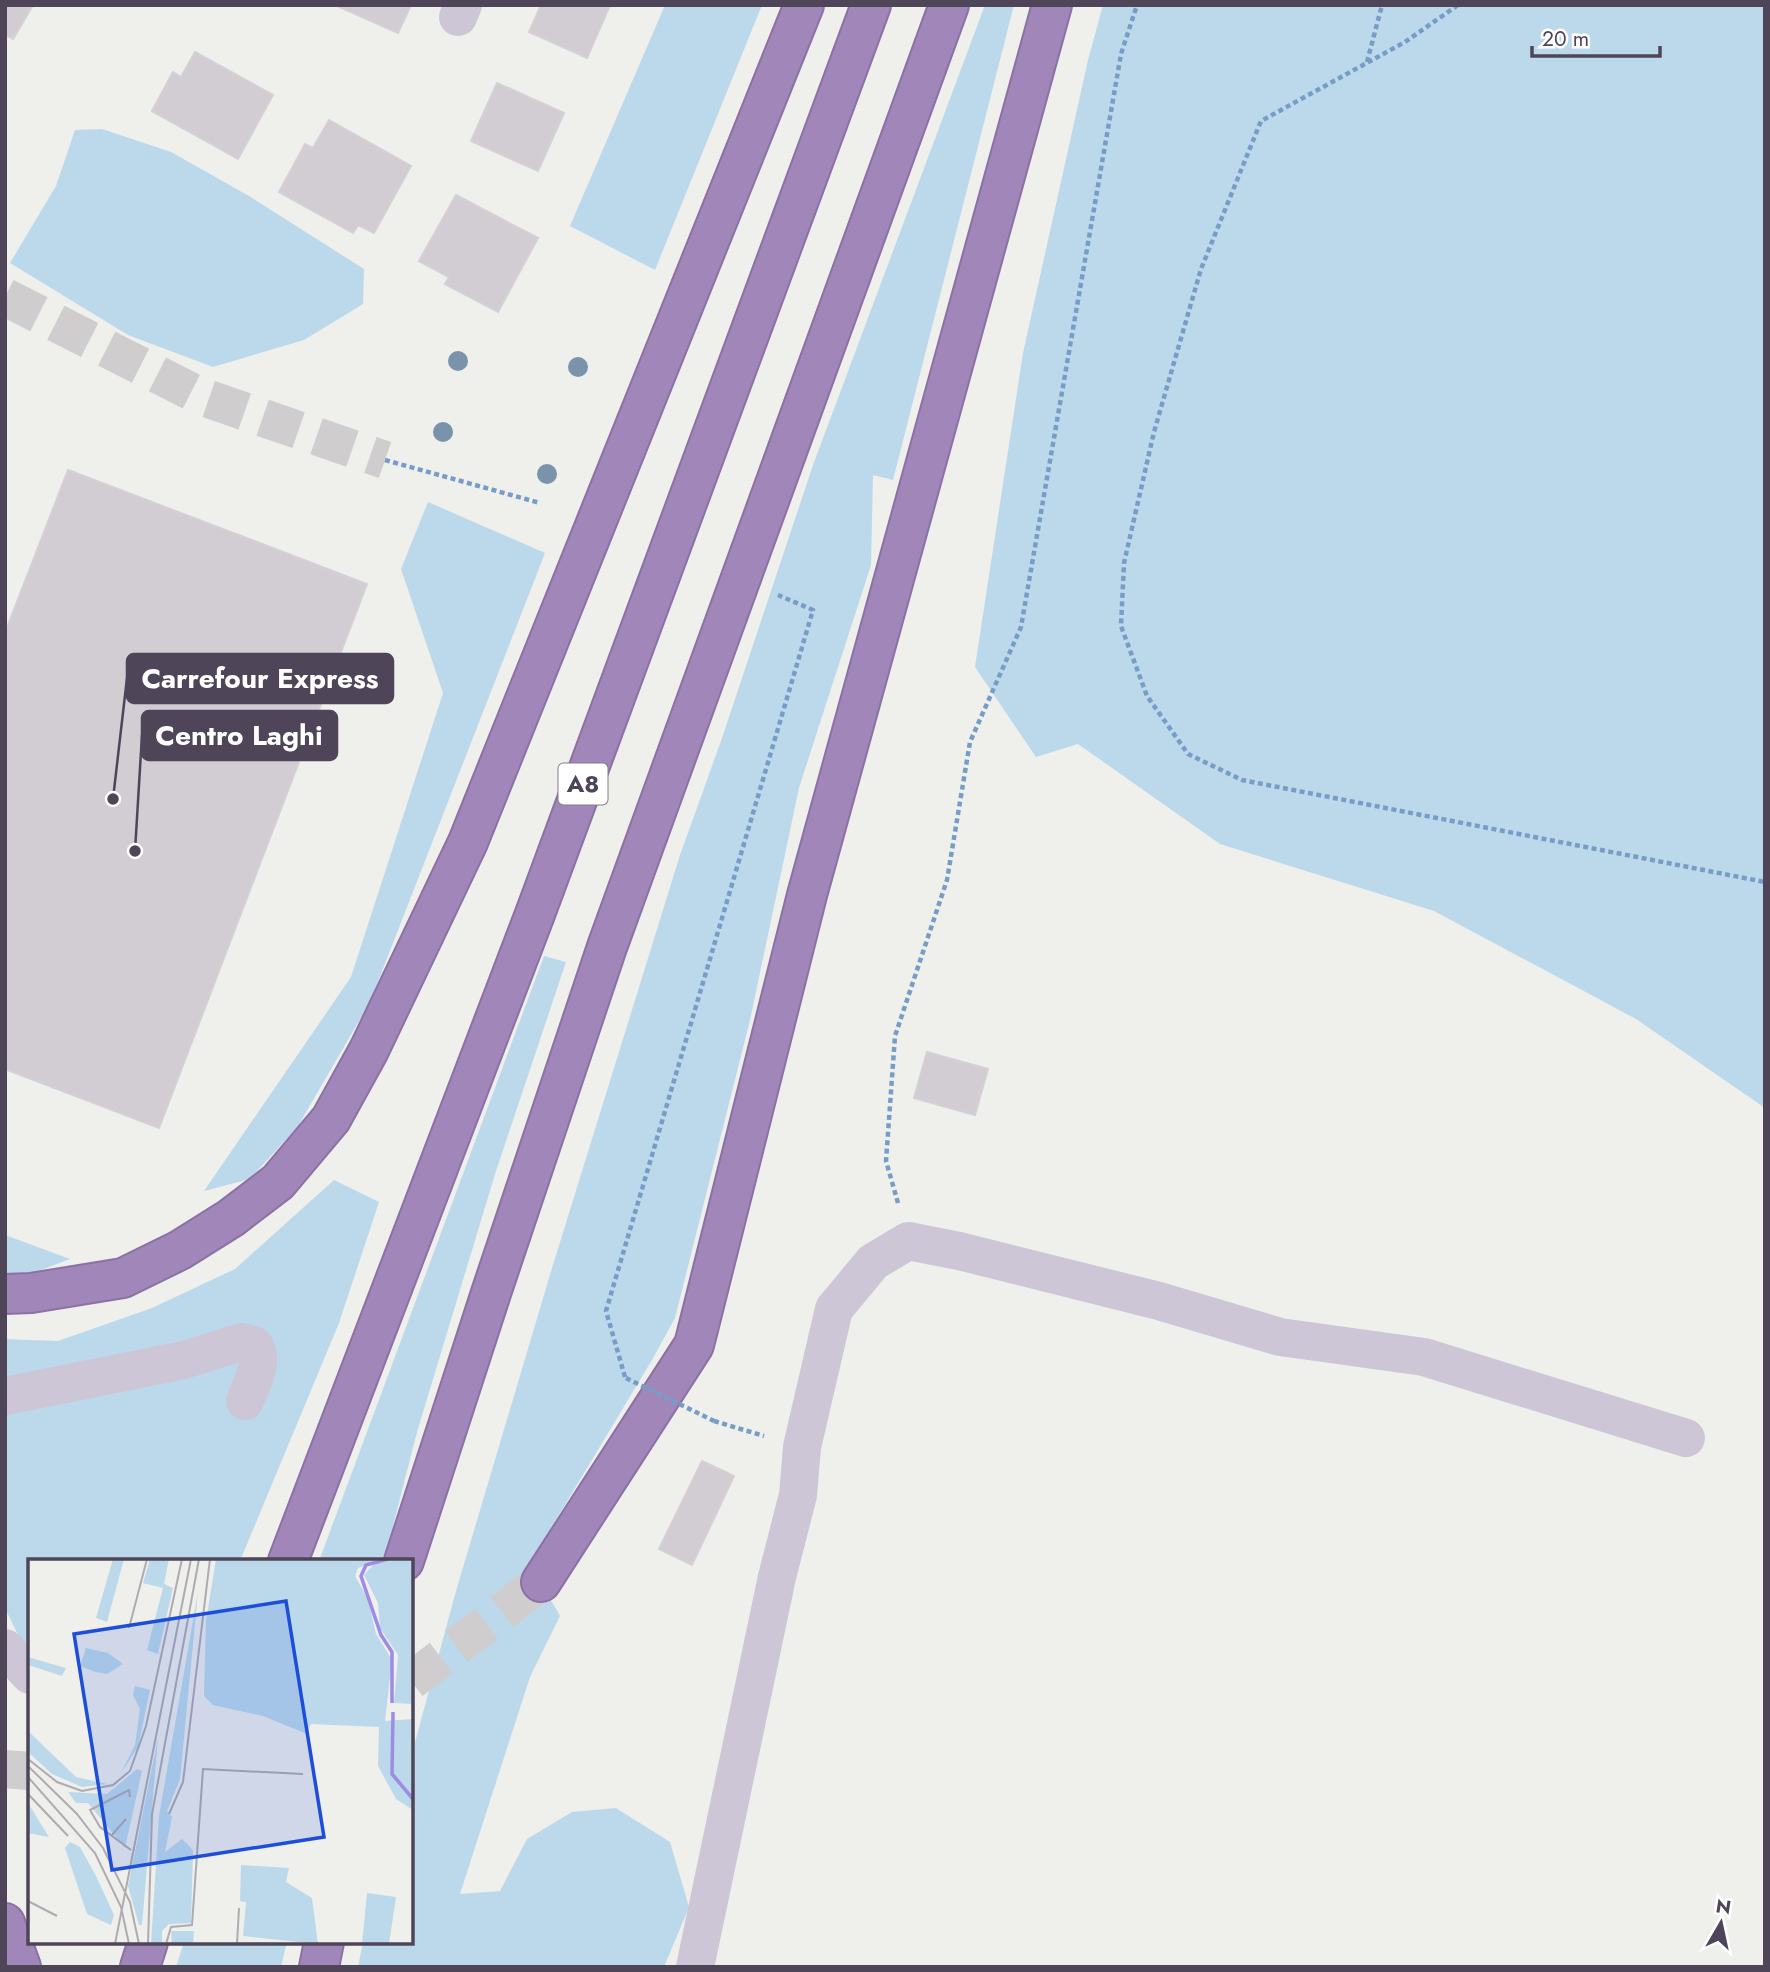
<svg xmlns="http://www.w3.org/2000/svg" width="1770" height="1972" font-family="Jost,sans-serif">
  <rect width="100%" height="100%" fill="#efefec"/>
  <g fill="#bcd9eb">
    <path d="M665,5h97l-107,265 -85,-44z"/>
    <path d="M985,5h29l-121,475 -20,-5 -2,90 -72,223 -49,232 -75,298 -23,42 -122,203 30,53 -30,61 -70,217 40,-3 27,-52 45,-27 44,-4 54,34 19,65 -25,60h-306l5,-25h48v-185l45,-166 96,-323 128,-413 41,-114 92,-276z"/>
    <path d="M1103,5h662v1103l-129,-89 -202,-108 -214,-67 -142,-100 -42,13 -61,-90 48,-314 65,-293z"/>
    <path d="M102,129l69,23 78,44 115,73 -1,35 -59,36 -91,27 -85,-32 -118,-72 46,-77 19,-56z"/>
    <path d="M428,502l117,51 -175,449 -72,124 -48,53 -46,12 147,-214 92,-284 -42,-124z"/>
    <path d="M544,956l22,6 -70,209 -79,261 -33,129h-65z"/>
    <path d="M334,1180l45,22 -40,121 -99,238h-210v91l-10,-13 -15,-31v-269l53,2 94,-33 83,-39z"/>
    <path d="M5,1235l65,24 -58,22 -7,-1z"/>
    <path d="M184,1942h103l-6,25h-105z"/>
  </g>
  <g fill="#d2ccd3" stroke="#d5d0d7" stroke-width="2">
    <path d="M5,5h28l-20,34 -8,-5z"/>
    <path d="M335,5h76l-13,28z"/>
    <path d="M541,5h69l-23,53 -58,-26z"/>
    <path d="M195,52l78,43 -35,64 -86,-48 21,-39 8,5z"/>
    <path d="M497,83l67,30 -26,58 -67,-30z"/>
    <path d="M329,120l82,46 -37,67 -16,-8 -5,8 -74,-41 26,-48 8,4z"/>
    <path d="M456,195l82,43 -40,74 -53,-28 4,-7 -30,-16z"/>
    <path d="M68,470l299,114 -208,544 -154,-59v-436z"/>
    <path d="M927,1052l61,17 -13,46 -61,-17z"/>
    <path d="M702,1461l32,15 -42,89 -33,-16z"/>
  </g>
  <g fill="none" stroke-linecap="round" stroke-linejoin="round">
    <path stroke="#cfcdce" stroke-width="38" stroke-dasharray="38 19" stroke-linecap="butt" d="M5,297l195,99 185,64"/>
    <g stroke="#cfcdce" stroke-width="38" stroke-dasharray="38 19" stroke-linecap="butt">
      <path d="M411,1681l130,-99"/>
      <path d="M5,1769l25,2"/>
    </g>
    <g stroke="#8c71a4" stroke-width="42">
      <g id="highway">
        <path d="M5,1294l26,-1 92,-15 57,-28 51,-32 47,-36 53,-63 38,-69 99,-208 336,-837"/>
        <path d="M288,1561l247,-647 336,-909"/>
        <path d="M404,1561l87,-268 116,-346 342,-942"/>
        <path d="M541,1582l153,-237 113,-450 245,-890"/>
        <path d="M5,1923l16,44"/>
        <path d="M140,1967l8,-25"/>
        <path d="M319,1967l5,-25"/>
      </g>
    </g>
    <g stroke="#769dc7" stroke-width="4.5" stroke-dasharray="5 3.5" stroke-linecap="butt">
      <path d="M1458,5l-53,37 -144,79 -60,148 -47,163 -30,131 -3,63 26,70 41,58 54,26 523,102"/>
      <path d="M1367,62l15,-57"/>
      <path d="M385,460l155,43"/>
      <path d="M898,1203l-12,-42 9,-125 52,-156 23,-138 51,-115 100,-573 16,-49"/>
      <path d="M625,1377l-19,-66 207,-701 -35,-15"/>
      <path d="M714,1421l50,15"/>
    </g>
    <g stroke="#cdc6d6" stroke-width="38">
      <path d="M458,17l5,-12"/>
      <path d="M5,1396l179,-36 57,-18 13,3c11,17 -3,39 -9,56"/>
      <path d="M5,1648l25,27"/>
      <path d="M695,1967l82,-390 21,-82 4,-48 32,-138 39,-47 35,-21 51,10 200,50 121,36 144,20 262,81"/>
    </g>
    <use href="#highway" stroke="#a086b9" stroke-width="38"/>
    <path stroke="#769dc7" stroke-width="4.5" stroke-dasharray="5 3.5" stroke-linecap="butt" d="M626,1378l88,43"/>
  </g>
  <g fill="#7a93aa">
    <circle cx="458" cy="361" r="10"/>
    <circle cx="578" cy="367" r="10"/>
    <circle cx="443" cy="432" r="10"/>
    <circle cx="547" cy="474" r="10"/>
  </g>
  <g text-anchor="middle" stroke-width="7" stroke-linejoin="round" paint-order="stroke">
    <rect fill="#fff" stroke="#837e8a" stroke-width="2" x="558.5" y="763.5" width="49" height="41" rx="5"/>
    <g font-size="24" font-weight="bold" fill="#4e4658">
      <text x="583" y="792">A8</text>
    </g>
  </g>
  <g transform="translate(28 1559)">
    <rect width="385" height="385" fill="#efefec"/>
    <path d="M85,0h11l-17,63 -11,-4zM122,0h19l-5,25 9,4 -15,66 -11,-4 16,-62 -20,-5zM188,0h167l-25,9 -3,8 13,23 8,35 16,26 -7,61 28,-2v91l-17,-11 -18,-33 1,-39 -68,-3 -4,10 -44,-18 -50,-11 -9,-9 2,-75zM367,0h18v145l-19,-1 4,-48 -18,-27 -2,-25 -14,-28 10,-11zM170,33l-18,187 -13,32 5,6 -7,35 17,-13 11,11 -2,73 -22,1 -7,7v13h-11l8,-128zM58,89l22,5 15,11 -16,10 -11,-2 -16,-6zM0,99h3l35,10 -4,8 -34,-11zM107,127l15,4 -12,57 -17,26 14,-28 5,-36 -7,-14zM0,172l48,46 31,7 -25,3 -30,-13 -24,-22zM130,179l-16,187h-3l-11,-39zM109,210l5,2 -17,77 -37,-45h-12l-8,-11 39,2zM0,244l21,34 -21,-4zM42,283l10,5 16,29 18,39 -3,10 -24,-11 -22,-66zM213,306l48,3 -3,14 26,16 6,46 -75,-8 3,-34 -6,-1zM339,334l29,4 -7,47h-27zM143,372h23l-1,13h-21z" fill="#bcd9eb"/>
    <path fill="none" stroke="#9e8be6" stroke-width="3.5" d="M360,0l-22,6 -5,11 20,59 11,17v51M365,153l-1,62 21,25"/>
    <path fill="none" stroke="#afabb1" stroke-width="2" d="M101,69l18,-69M0,200l29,23 25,9 31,-6 17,-14 16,-45 36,-167M0,207l49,48 26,34 27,54 9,42M0,218l67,76 26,54 8,37M0,235l40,42M102,238l-1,-7 -39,20 10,17 31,23M141,255l14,-32 27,-223M83,277l15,-17M0,342l29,15M87,385l76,-385M120,385l4,-130 47,-255M138,385l5,-17 21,-2 11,-156 100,5M209,385l2,-36"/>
    <path fill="#1d4ed8" fill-opacity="0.15" stroke="#1d4ed8" stroke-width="3.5" d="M258,42l38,236 -212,33 -38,-236z"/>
    <rect width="385" height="385" fill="none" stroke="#4e4658" stroke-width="3.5"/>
  </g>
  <path fill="none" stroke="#4e4658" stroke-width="2.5" d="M113 799L127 678M135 851L142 735"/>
  <g fill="#4e4658" stroke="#fff" stroke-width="2.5">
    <circle cx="113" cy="799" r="7"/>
    <circle cx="135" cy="851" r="7"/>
  </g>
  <g fill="#4e4658" stroke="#4e4658" stroke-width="2.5">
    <rect x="127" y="654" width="266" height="49" rx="7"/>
    <rect x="142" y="711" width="195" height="49" rx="7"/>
  </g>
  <g font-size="28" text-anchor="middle" font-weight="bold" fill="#fff">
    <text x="260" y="688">Carrefour Express</text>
    <text x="239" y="745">Centro Laghi</text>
  </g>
  <rect width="1770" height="1972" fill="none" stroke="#4e4658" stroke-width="14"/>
  <g transform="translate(1721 1923) rotate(9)" stroke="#ffffff" stroke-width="5" paint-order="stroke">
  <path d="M0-5L12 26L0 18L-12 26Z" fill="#4e4658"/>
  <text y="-10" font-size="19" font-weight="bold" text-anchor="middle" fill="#4e4658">N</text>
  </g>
  <path d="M1532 46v10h128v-10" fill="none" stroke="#4e4658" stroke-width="3.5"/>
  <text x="1542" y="46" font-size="21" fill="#4e4658" stroke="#ffffff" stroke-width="5" paint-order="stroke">20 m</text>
</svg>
